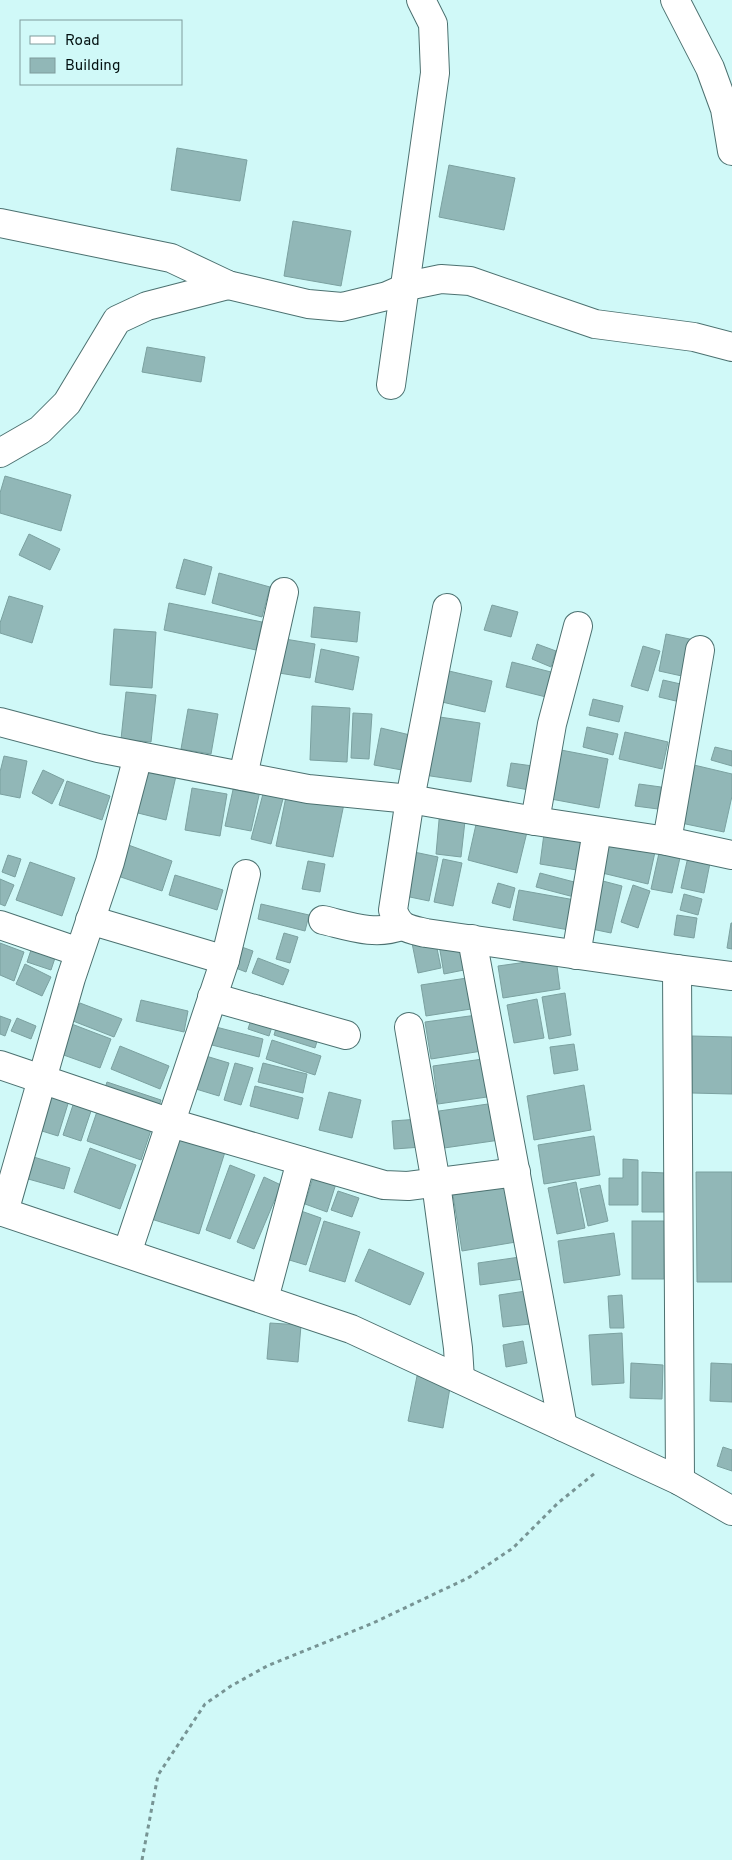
<svg xmlns="http://www.w3.org/2000/svg" width="732" height="1860" font-family="Overpass,sans-serif">
  <rect width="100%" height="100%" fill="#d0f9f8"/>
  <g fill="#91b7b7" stroke="#7ba1a0">
    <path d="M177,148l70,12 -7,41 -69,-11z"/>
    <path d="M449,165l66,13 -11,52 -65,-13z"/>
    <path d="M293,221l58,10 -10,55 -57,-10z"/>
    <path d="M147,347l58,10 -4,25 -59,-10z"/>
    <path d="M5,476l66,19 -10,36 -61,-18v-20z"/>
    <path d="M29,534l31,15 -10,21 -31,-15z"/>
    <path d="M184,559l28,8 -7,28 -29,-7z"/>
    <path d="M219,573l51,14 -8,30 -50,-14z"/>
    <path d="M9,596l34,10 -11,37 -32,-10v-10z"/>
    <path d="M169,603l93,19 -6,28 -92,-20z"/>
    <path d="M492,605l26,7 -7,25 -27,-7z"/>
    <path d="M314,607l46,5 -3,30 -46,-5z"/>
    <path d="M114,629l42,3 -4,56 -42,-3z"/>
    <path d="M666,634l33,7 -8,37 -32,-7z"/>
    <path d="M285,639l30,5 -5,34 -31,-5z"/>
    <path d="M537,644l19,7 -5,16 -19,-8z"/>
    <path d="M643,646l17,5 -12,40 -17,-5z"/>
    <path d="M321,649l38,8 -6,33 -38,-8z"/>
    <path d="M512,662l39,10 -5,25 -40,-10z"/>
    <path d="M449,671l43,10 -7,31 -43,-10z"/>
    <path d="M663,680l22,5 -5,17 -21,-5z"/>
    <path d="M126,692l30,3 -5,47 -30,-3z"/>
    <path d="M593,699l30,7 -4,16 -30,-7z"/>
    <path d="M312,706l38,2 -3,54 -37,-2z"/>
    <path d="M188,709l30,5 -7,40 -30,-5z"/>
    <path d="M353,713l19,1 -3,45 -18,-1z"/>
    <path d="M433,716l47,7 -9,59 -47,-7z"/>
    <path d="M587,727l31,7 -5,21 -30,-8z"/>
    <path d="M381,728l29,7 -8,35 -28,-5z"/>
    <path d="M625,732l43,10 -6,27 -43,-10z"/>
    <path d="M144,745l37,9 -15,66 -36,-9z"/>
    <path d="M715,747l17,4v15l-21,-6z"/>
    <path d="M561,750l47,9 -9,49 -48,-9z"/>
    <path d="M4,756l23,5 -7,37 -20,-4v-22z"/>
    <path d="M511,763l22,3 -4,24 -22,-4z"/>
    <path d="M694,765l38,9v22l-8,36 -43,-9z"/>
    <path d="M238,767l26,6 -13,58 -26,-5z"/>
    <path d="M43,770l21,10 -12,24 -20,-11z"/>
    <path d="M268,775l20,5 -17,64 -20,-5z"/>
    <path d="M67,781l43,15 -8,24 -43,-15z"/>
    <path d="M289,782l57,12 -13,63 -57,-11z"/>
    <path d="M639,784l22,3 -3,22 -23,-3z"/>
    <path d="M192,788l35,6 -7,42 -35,-6z"/>
    <path d="M440,809l26,3 -5,45 -25,-3z"/>
    <path d="M477,820l50,12 -10,41 -49,-13z"/>
    <path d="M545,826l44,6 -6,39 -43,-7z"/>
    <path d="M605,840l50,12 -7,32 -50,-12z"/>
    <path d="M123,843l49,18 -10,30 -50,-17z"/>
    <path d="M661,844l21,5 -10,44 -21,-4z"/>
    <path d="M690,848l22,5 -8,40 -23,-5z"/>
    <path d="M414,852l24,5 -9,44 -24,-5z"/>
    <path d="M8,855l13,4 -6,18 -13,-5z"/>
    <path d="M443,859l19,4 -9,43 -19,-4z"/>
    <path d="M308,861l17,3 -5,28 -18,-3z"/>
    <path d="M30,862l45,16 -13,38 -46,-16z"/>
    <path d="M540,873l38,10 -4,14 -38,-10z"/>
    <path d="M175,875l48,15 -6,20 -48,-15z"/>
    <path d="M0,879l14,6 -9,21 -5,-2z"/>
    <path d="M599,880l23,6 -11,47 -24,-5z"/>
    <path d="M498,883l17,5 -5,20 -18,-5z"/>
    <path d="M633,885l17,6 -12,37 -17,-6z"/>
    <path d="M519,890l56,10 -6,30 -56,-10z"/>
    <path d="M684,894l18,5 -4,16 -18,-5z"/>
    <path d="M261,904l48,11 -4,16 -47,-12z"/>
    <path d="M677,915l20,3 -3,20 -20,-3z"/>
    <path d="M731,923h1v26l-5,-1z"/>
    <path d="M432,924l9,44 -23,5 -9,-45z"/>
    <path d="M458,930l6,40 -20,4 -7,-41z"/>
    <path d="M37,932l24,8 -10,30 -24,-8z"/>
    <path d="M284,933l14,4 -8,26 -14,-4z"/>
    <path d="M0,943l24,9 -10,29 -14,-6z"/>
    <path d="M236,945l17,6 -7,21 -18,-7z"/>
    <path d="M258,958l31,12 -6,15 -31,-12z"/>
    <path d="M556,958l4,31 -57,9 -5,-32z"/>
    <path d="M25,964l26,13 -9,19 -26,-12z"/>
    <path d="M467,978l4,31 -45,7 -5,-31z"/>
    <path d="M565,993l6,42 -22,4 -7,-42z"/>
    <path d="M259,995l21,7 -11,34 -21,-7z"/>
    <path d="M537,999l7,39 -30,5 -7,-38z"/>
    <path d="M141,1000l47,11 -4,21 -48,-11z"/>
    <path d="M284,1002l41,13 -10,33 -41,-13z"/>
    <path d="M80,1003l42,16 -8,18 -41,-16z"/>
    <path d="M477,1015l5,36 -51,8 -6,-37z"/>
    <path d="M0,1016l11,4 -6,16 -5,-2z"/>
    <path d="M17,1018l19,8 -5,13 -20,-8z"/>
    <path d="M69,1023l42,16 -11,29 -42,-15z"/>
    <path d="M212,1026l51,13 -4,18 -51,-13z"/>
    <path d="M692,1036l40,1v57l-40,-1z"/>
    <path d="M272,1040l49,16 -6,19 -49,-16z"/>
    <path d="M574,1044l4,26 -24,4 -4,-27z"/>
    <path d="M120,1046l49,20 -9,23 -49,-20z"/>
    <path d="M196,1053l33,10 -10,33 -33,-10z"/>
    <path d="M483,1059l4,38 -49,7 -5,-38z"/>
    <path d="M235,1063l18,5 -12,37 -17,-5z"/>
    <path d="M263,1063l44,11 -4,19 -45,-11z"/>
    <path d="M47,1072l28,9 -17,55 -29,-9z"/>
    <path d="M82,1078l18,6 -19,57 -18,-6z"/>
    <path d="M107,1082l54,18 -20,60 -54,-19z"/>
    <path d="M584,1085l7,45 -57,10 -7,-44z"/>
    <path d="M255,1086l48,12 -5,21 -48,-13z"/>
    <path d="M329,1092l32,8 -9,38 -33,-8z"/>
    <path d="M495,1103l5,37 -56,8 -5,-37z"/>
    <path d="M179,1117l52,16 -32,101 -51,-16z"/>
    <path d="M419,1119l3,28 -28,2 -2,-28z"/>
    <path d="M594,1136l6,39 -56,9 -6,-39z"/>
    <path d="M90,1148l46,17 -16,44 -46,-17z"/>
    <path d="M27,1155l43,13 -6,21 -43,-12z"/>
    <path d="M623,1159l15,1v45h-29v-27h14z"/>
    <path d="M317,1164l23,7 -13,41 -22,-8z"/>
    <path d="M230,1165l25,10 -25,64 -24,-9z"/>
    <path d="M642,1172l24,1v39h-24z"/>
    <path d="M696,1172h36v110h-35z"/>
    <path d="M264,1177l17,8 -27,64 -17,-7z"/>
    <path d="M576,1182l9,46 -28,6 -9,-46z"/>
    <path d="M600,1185l8,36 -20,5 -8,-37z"/>
    <path d="M507,1187l9,55 -54,9 -9,-56z"/>
    <path d="M338,1191l21,7 -7,19 -21,-7z"/>
    <path d="M301,1211l20,7 -15,47 -20,-6z"/>
    <path d="M324,1221l36,11 -15,50 -36,-11z"/>
    <rect x="632" y="1221" width="32" height="58"/>
    <path d="M614,1233l6,42 -56,8 -6,-42z"/>
    <path d="M369,1249l55,24 -14,32 -55,-24z"/>
    <path d="M520,1257l3,22 -43,6 -2,-22z"/>
    <path d="M526,1291l4,33 -27,3 -4,-32z"/>
    <path d="M622,1295l2,33h-14l-2,-32z"/>
    <path d="M270,1323l31,2 -3,37 -31,-3z"/>
    <path d="M622,1333l2,50 -32,2 -3,-50z"/>
    <path d="M523,1341l4,22 -21,4 -3,-22z"/>
    <path d="M631,1363l32,2 -1,34 -32,-1z"/>
    <path d="M711,1363l21,1v38l-22,-1z"/>
    <path d="M417,1376l34,6 -8,46 -35,-7z"/>
    <path d="M723,1447l9,3v21l-15,-5z"/>
  </g>
  <g fill="none" stroke-linecap="round" stroke-linejoin="round">
    <g stroke="#4c7170" stroke-width="30">
      <g id="minor">
        <path d="M675,0l35,68 15,41 7,42"/>
        <path d="M0,223l171,35 57,27 80,19 34,3 45,-11 25,-11 29,-6 29,2 125,43 99,13 38,10"/>
        <path d="M391,385l44,-312 -2,-49 -12,-24"/>
        <path d="M0,453l40,-23 27,-27 50,-83 30,-14 81,-21"/>
        <path d="M447,608l-37,191 -17,111c6,19 16,19 33,23l251,36 55,7"/>
        <path d="M0,722l98,26 210,41 102,10 125,22 132,20 65,14"/>
        <path d="M243,776l41,-184"/>
        <path d="M535,821l17,-97 26,-98"/>
        <path d="M667,841l33,-191"/>
        <path d="M90,920l135,40"/>
        <path d="M323,920c26,6 52,16 78,6"/>
        <path d="M0,925l79,27"/>
        <path d="M472,939l91,488"/>
        <path d="M576,955l21,-124"/>
        <path d="M677,969l3,512"/>
        <path d="M212,997l134,38"/>
        <path d="M409,1027l27,156 22,165 2,31"/>
        <path d="M0,1065l171,58 213,62 24,1 108,-14"/>
        <path d="M0,1211l351,118 329,152 52,30"/>
        <path d="M4,1212l67,-234 39,-116 28,-106"/>
        <path d="M127,1253l98,-293 21,-86"/>
        <path d="M264,1299l37,-138"/>
      </g>
    </g>
    <path stroke="#779494" stroke-width="3" stroke-dasharray="4 4" stroke-linecap="butt" d="M142,1860l16,-85 47,-71 26,-18 36,-20 106,-43 95,-45 45,-30 45,-45 37,-30"/>
    <use href="#minor" stroke="#fff" stroke-width="28"/>
  </g>
  <rect x="20" y="20" width="162" height="65" fill="#d0f9f8" stroke="#7e9c9c"/>
  <rect x="30" y="36" width="25" height="8" fill="#ffffff" stroke="#7e9c9c"/>
  <text x="65" y="45" font-size="15" fill="#031111">Road</text>
  <rect x="30" y="58" width="25" height="15" fill="#91b7b7" stroke="#7e9c9c"/>
  <text x="65" y="70" font-size="15" fill="#031111">Building</text>
</svg>
